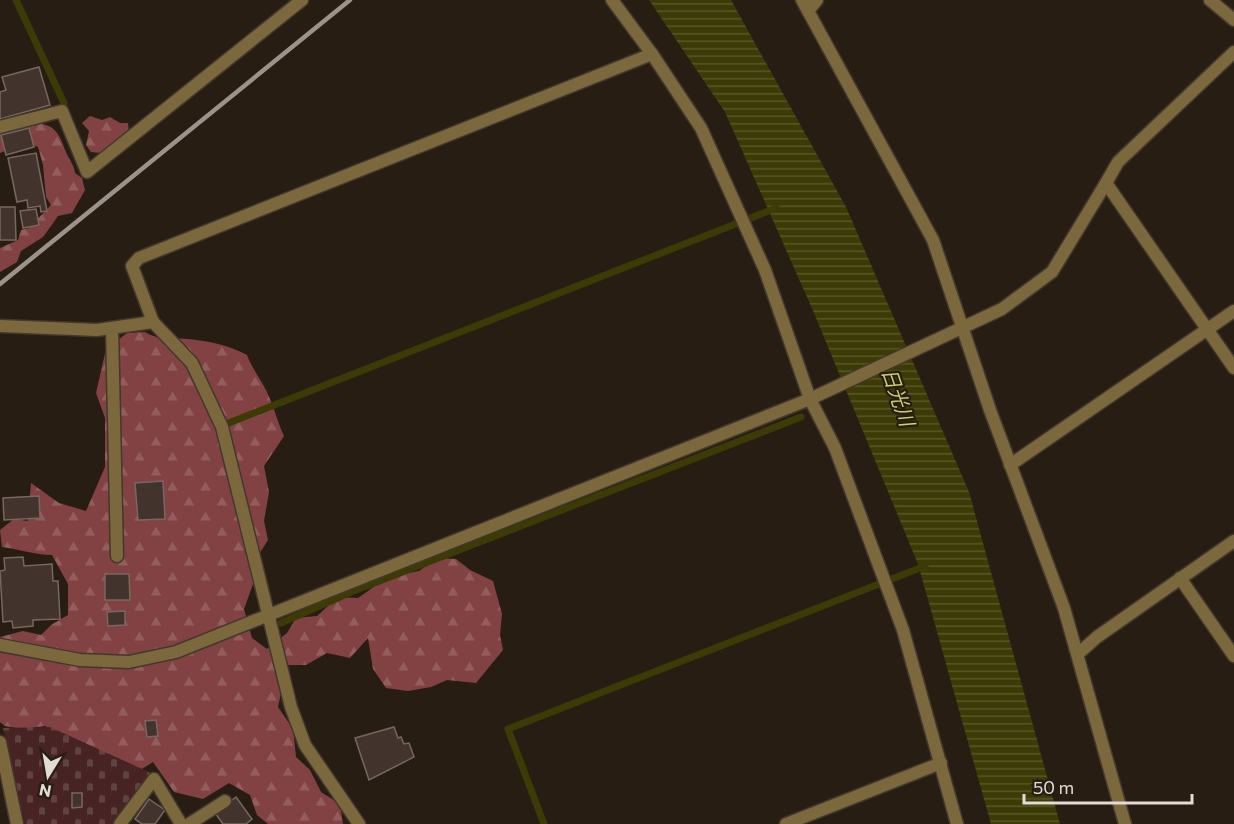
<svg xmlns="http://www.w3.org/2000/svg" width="1234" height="824" font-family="Commissioner,'Noto Sans JP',sans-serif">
  <defs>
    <pattern id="forest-firs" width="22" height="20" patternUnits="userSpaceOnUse" patternTransform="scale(1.5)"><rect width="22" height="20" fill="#824243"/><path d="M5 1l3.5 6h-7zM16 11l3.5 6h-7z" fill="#945d5d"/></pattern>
    <pattern id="cemetery-stones" width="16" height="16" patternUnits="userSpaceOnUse" patternTransform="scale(1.5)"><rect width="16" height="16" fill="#472323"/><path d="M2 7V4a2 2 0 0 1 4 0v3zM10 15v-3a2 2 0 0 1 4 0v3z" fill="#614242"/></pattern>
    <pattern id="water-rules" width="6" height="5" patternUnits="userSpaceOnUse" patternTransform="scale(1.5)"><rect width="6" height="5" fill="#3c3b05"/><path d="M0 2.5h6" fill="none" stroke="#585729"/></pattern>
  </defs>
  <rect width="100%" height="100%" fill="#281d13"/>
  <g fill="url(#forest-firs)">
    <path d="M90,116l12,4 8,-3 10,6h8l1,11 -19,20 -19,-2 -5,-7 3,-14 -7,-8z"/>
    <path d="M34,123c22,1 25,11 32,29 3,8 8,12 9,21l7,5 3,12 -13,23 -14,3 -15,21 -22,14 -4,11 -17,10v-24l18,-8 3,-10 8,-2 22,-23 -5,-8 -3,-32 -5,-18 -12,-5 -26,11v-22l9,-4 13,3z"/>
    <path d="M145,332c18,10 23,5 42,7 22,2 41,6 60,16 6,16 17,28 23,44 5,12 8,24 14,37l-20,30 5,26 -5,29 4,19 -14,22 -1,22 -9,25 8,29 15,11 20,-16 9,-15 21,-2 21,-19 20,1 30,-21 31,-6 18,-13 19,1 14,11 23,11 9,33 -2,21 3,15 -27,33 -29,-3 -16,7 -23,4 -22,-3 -13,-19 -5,-31 -18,20 -23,-5 -21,12h-19l-9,42 15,22 3,28 14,13 11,22 19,12 3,20h-75l-11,-9 -7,-20 -21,-12 -26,16 -29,-7 -21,-30 -16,10 -92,-46 -23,3 -17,-3 -5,-4v-85l23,-6 18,4 10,-10 17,-10v-31l-16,-29c-17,0 -33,-6 -50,-8l-2,-17 14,-11 14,2 3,-38 28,20 27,8 19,-44v-49l-9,-25 10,-44 21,-16z"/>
  </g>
  <path fill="url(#cemetery-stones)" d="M50,727l101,46 -39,51h-87l-22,-96z"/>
  <path fill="url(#water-rules)" d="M649,0h82l115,207 123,285 91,332h-69l-73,-260 -104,-251 -89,-201z"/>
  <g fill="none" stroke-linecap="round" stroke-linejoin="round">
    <g stroke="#3c3b05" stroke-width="7">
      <path d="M16,0l48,103"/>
      <path d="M226,424l550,-216"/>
      <path d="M281,623l70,-31 450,-175"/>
      <path d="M544,824l-36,-95 417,-163"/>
    </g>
  </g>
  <g fill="#42332d" stroke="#786760" stroke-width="1.5">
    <path d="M39,67l11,38 -50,14v-27l6,-2 -4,-13z"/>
    <path d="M29,128l5,19 -28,8 -5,-20z"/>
    <path d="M36,153l11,58 -6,1 -1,-6 -12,2 -1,-8 -10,2 -9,-44z"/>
    <path d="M0,207h15l1,33h-16z"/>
    <path d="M36,209l3,16 -16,3 -3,-17z"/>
    <path d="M163,481l2,38 -27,1 -3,-37z"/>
    <path d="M39,496l1,22 -36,2 -1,-22z"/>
    <path d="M23,557l1,9 28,-2 1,17h5l2,38 -27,1v6l-20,2 -1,-7 -9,1 -3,-51 5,-1 -1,-12z"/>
    <path d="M105,574h24l1,26h-25z"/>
    <path d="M125,611v14l-17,1 -1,-14z"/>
    <path d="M156,720l2,16 -11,1 -2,-16z"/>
    <path d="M394,727l4,11 3,-1 3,7 5,-1 5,14 -45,23 -14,-42z"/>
    <path d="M72,793h10v14l-10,1z"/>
    <path d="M236,797l16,22 -6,5h-23l-8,-11z"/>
    <path d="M149,799l16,11 -10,14h-13l-7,-5z"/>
  </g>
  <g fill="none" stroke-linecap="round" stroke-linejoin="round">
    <g stroke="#42382e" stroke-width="15">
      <g id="minor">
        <path d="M612,0l40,54 49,74 64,142 45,129 25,49 68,182 54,194"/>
        <path d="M802,0l131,240 57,170 74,198 61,216"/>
        <path d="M1210,0l24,20"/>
        <path d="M808,11l9,-11"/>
        <path d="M1234,52l-116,110 -12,21 128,185"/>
        <path d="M0,127l62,-16 25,61 215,-172"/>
        <path d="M0,326l97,4 56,-8"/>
        <path d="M112,328l5,228"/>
        <path d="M1010,465l224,-154"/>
        <path d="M1180,578l54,78"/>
        <path d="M0,645l80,15 49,2 47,-10 634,-253 192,-90 50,-37 54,-89"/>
        <path d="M1079,653l18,-16 137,-96"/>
        <path d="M0,742l17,82"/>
        <path d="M120,824l34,-45 27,45"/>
        <path d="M189,824l36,-23"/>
        <path d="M359,824l-54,-79 -14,-38 -69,-280 -30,-64 -39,-41 -21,-56 7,-8 513,-204"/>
        <path d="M786,824l155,-61"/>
      </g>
    </g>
    <use href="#minor" stroke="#7b683c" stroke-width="12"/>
    <path stroke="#9b928a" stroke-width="4.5" d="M0,284l350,-284"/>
  </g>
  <g text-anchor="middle" stroke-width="4.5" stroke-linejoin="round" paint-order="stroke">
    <g font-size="20" font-style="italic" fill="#cece6f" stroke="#281d13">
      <text transform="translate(898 397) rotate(71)" y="7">日光川</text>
    </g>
  </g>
  <g transform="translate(48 776) rotate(191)" stroke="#281d13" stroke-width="4.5" paint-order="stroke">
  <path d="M0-4.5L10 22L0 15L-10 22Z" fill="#e3dcd5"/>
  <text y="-9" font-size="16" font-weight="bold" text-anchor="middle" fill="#e3dcd5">N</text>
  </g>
  <path d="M1024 794v9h168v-9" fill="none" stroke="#e3dcd5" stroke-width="3"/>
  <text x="1033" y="794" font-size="18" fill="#e3dcd5" stroke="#281d13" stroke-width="4.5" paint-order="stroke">50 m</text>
</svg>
